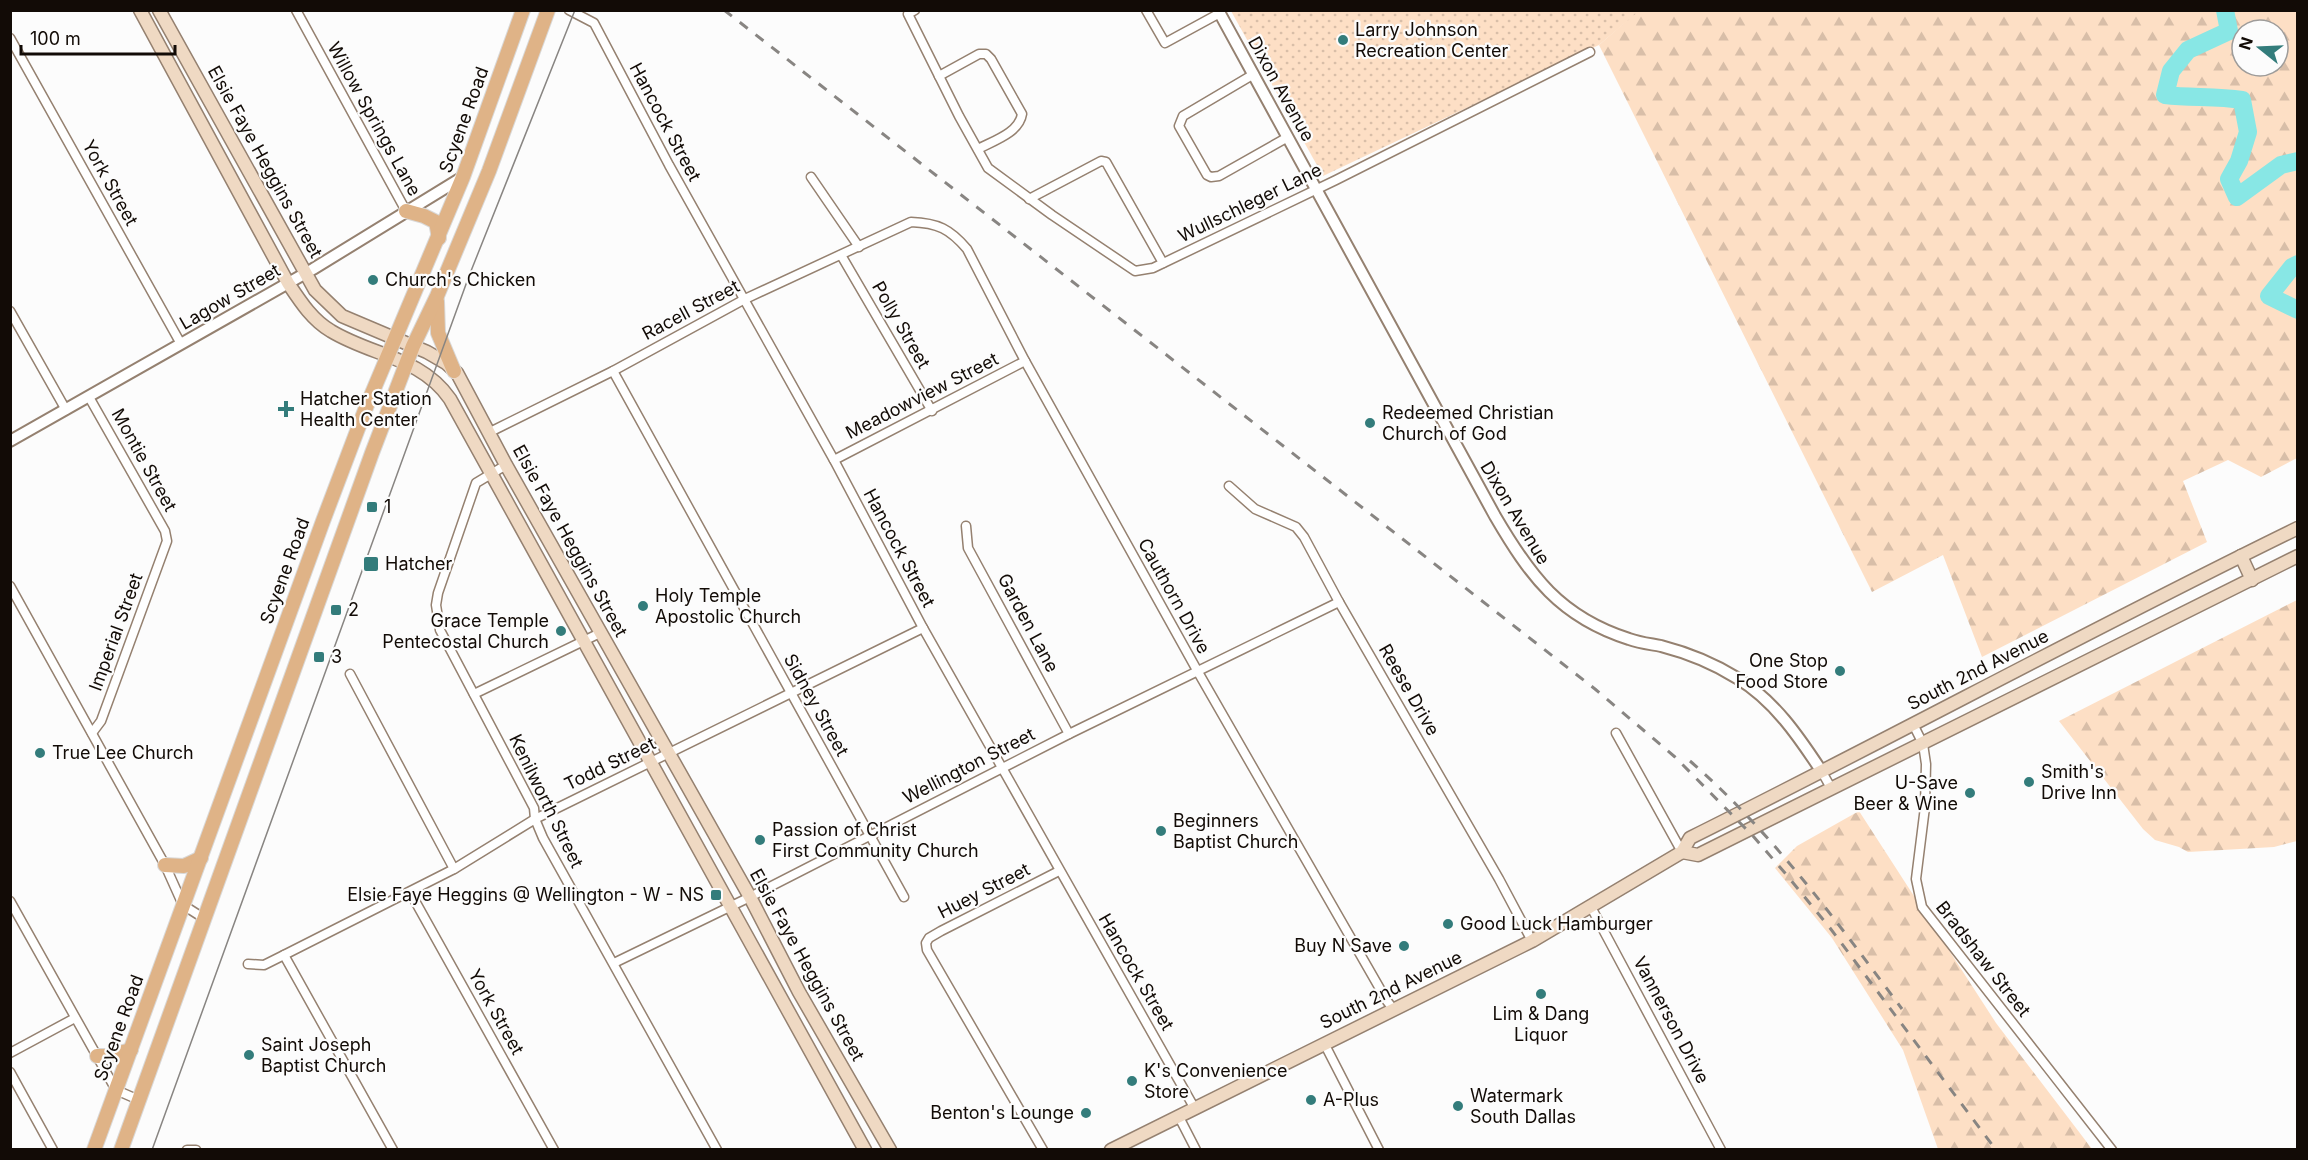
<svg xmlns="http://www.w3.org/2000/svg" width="2308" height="1160" font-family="Inter,sans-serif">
  <defs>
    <pattern id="forest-firs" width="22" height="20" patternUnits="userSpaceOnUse" patternTransform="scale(1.5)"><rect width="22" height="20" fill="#fddfc5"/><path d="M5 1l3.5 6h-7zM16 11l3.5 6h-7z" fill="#d8bea8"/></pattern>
    <pattern id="park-dots" width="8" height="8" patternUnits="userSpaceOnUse" patternTransform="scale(1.5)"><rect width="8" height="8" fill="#fddfc5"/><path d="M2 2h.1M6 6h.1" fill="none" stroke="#d8bea8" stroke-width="1.8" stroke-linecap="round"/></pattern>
  </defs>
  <rect width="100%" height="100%" fill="#fcfcfc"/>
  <g fill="url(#forest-firs)" fill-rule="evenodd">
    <path d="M1639,10l658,1v447l-36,19 -33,-17 -45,21 24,61 -225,115 -39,-102 -71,37 -273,-547zM2242,30h36v36h-36z"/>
    <path d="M2297,600v241l-23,6 -86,5 -9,-5 -24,-7 -12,-11 -84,-108z"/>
    <path d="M1859,811l137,212 96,126h-154l-35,-99 -71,-112 -57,-70 22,-22z"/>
  </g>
  <path fill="url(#park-dots)" d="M1231,11h408l-40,34 -276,131z"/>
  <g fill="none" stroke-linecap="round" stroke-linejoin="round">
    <g stroke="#88e7e5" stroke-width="18">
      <path d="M2225,10l4,21 -41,19 -17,21 -6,24c26,3 51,1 77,5l6,32 -9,29 -10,18 8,18 44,-32 17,-4"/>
      <path d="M2298,264l-6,3 -23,29 29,14"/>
    </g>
    <g stroke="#958170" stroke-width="11">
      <g id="minor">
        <path d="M296,10l110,201"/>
        <path d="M569,10l25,13 75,142 165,295 89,168 272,481"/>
        <path d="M915,10l-7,4 51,102 29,52 64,47 83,56 18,-3 183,-88 254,-128"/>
        <path d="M1146,10l19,33 55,-30"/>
        <path d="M10,38l171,306"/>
        <path d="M1254,74l-71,42 -4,10 28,49 4,2 8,-1 69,-39"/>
        <path d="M939,76l40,-22h7l5,5 31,55c-3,19 -29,27 -44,35"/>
        <path d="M811,177l48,70"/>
        <path d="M1029,199l72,-38 5,1 57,101"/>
        <path d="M841,255l91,156"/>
        <path d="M10,311l56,99"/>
        <path d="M613,371l291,526"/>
        <path d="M89,397l76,134 2,10 -66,180 -9,12"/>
        <path d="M490,432l123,-61 132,-72 166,-77c27,1 39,7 56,27l58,112 173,311 189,329 7,9"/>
        <path d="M834,460l191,-99"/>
        <path d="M506,465l-30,18 -38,110 -2,12 4,25 94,178 1,11 8,19 174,312"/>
        <path d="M1229,486l26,23 41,18 8,10 35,65 160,277 33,62"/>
        <path d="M966,526l2,22 101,186"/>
        <path d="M10,586l155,279 18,40 22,14"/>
        <path d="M350,674l104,195"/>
        <path d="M474,694l126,-61"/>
        <path d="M1913,724l10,20 3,20 -1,43 -9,72 6,28 190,243"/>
        <path d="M1616,733l66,119"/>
        <path d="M1822,772l9,16"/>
        <path d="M410,892l144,258"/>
        <path d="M10,901l106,189 23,10"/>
        <path d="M1591,907l130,243"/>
        <path d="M284,955l170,-86 81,-50 388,-191"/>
        <path d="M614,963l136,-66 319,-163 270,-132"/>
        <path d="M248,964l16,1 20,-10 109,195"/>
        <path d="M1324,1043l55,107"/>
        <path d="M10,1053l65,-35"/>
        <path d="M10,1072l43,78"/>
        <path d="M1179,1117l17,33"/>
        <path d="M187,1150h9"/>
        <path d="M1043,1150l-116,-200 -1,-7 3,-5 12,-7 118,-60"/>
      </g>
    </g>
    <g stroke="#958170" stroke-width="14">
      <g id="tertiary">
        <path d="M1218,10l277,506c35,60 65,101 134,123 11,4 22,5 32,7 27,7 52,17 76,32 37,22 62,59 85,94"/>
        <path d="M10,441l303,-172 150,-92"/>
      </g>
    </g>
    <g stroke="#958170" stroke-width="15">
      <g id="secondary">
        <path d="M140,10l148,273c12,18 24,37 43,48 41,25 90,26 119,68l415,751"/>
        <path d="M159,10l156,280 27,26 85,36 19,11 11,10 49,92 244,432 49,95 91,158"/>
        <path d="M2241,556l11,24"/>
        <path d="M1682,852l16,3 600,-299"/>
        <path d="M1111,1150l421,-209 150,-89 8,-14c203,-101 403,-210 608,-310"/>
      </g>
    </g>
    <g stroke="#d9d8d7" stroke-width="16">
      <g id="primary">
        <path d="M406,211l18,5 12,6 3,16"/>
        <path d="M437,301l1,32 16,38"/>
        <path d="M165,865l19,1 17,-8"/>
        <path d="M97,1056h10l24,-6"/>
        <path d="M94,1150l229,-629 42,-111 98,-233 60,-167"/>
        <path d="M121,1150l251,-697 41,-107 24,-50 52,-125 59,-161"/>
      </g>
    </g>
    <use href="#minor" stroke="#fff" stroke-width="8"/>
    <use href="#tertiary" stroke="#fff" stroke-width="10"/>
    <use href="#secondary" stroke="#efd9c3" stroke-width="12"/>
    <use href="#primary" stroke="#dfb387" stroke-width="14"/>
    <path stroke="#888582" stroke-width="1.5" d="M152,1150l317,-874 106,-266"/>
    <g stroke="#888582" stroke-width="3" stroke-dasharray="10 10" stroke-linecap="butt">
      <path d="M724,10l871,679 80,68 78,79 32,37 45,55 166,222"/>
      <path d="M1690,761c82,71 147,161 212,248"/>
    </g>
  </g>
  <g fill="#337c7b" stroke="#fcfcfc" stroke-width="2">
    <circle cx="1343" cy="40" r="6"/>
    <circle cx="373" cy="280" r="6"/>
    <path d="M283 400h6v6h6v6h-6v6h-6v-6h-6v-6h6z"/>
    <circle cx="1370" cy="423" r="6"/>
    <rect x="366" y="501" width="12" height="12" rx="3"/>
    <rect x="363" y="556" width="16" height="16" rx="3"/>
    <circle cx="643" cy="606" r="6"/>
    <rect x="330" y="604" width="12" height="12" rx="3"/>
    <circle cx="561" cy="631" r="6"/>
    <rect x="313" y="651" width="12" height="12" rx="3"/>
    <circle cx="1840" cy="671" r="6"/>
    <circle cx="40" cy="753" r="6"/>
    <circle cx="2029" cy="782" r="6"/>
    <circle cx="1970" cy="793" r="6"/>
    <circle cx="1161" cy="831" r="6"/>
    <circle cx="760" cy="840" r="6"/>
    <rect x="710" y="889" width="12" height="12" rx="3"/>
    <circle cx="1448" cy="924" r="6"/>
    <circle cx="1404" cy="946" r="6"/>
    <circle cx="1541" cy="994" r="6"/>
    <circle cx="249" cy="1055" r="6"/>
    <circle cx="1132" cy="1081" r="6"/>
    <circle cx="1311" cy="1100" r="6"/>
    <circle cx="1458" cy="1106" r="6"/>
    <circle cx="1086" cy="1113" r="6"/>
  </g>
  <g text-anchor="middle" stroke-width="4.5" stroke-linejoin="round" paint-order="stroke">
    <g font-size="18" fill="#120b06" stroke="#fcfcfc" text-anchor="start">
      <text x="1355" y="36">Larry Johnson<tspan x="1355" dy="21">Recreation Center</tspan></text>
      <text x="385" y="286">Church's Chicken</text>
      <text x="300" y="405">Hatcher Station<tspan x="300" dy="21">Health Center</tspan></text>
      <text x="1382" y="419">Redeemed Christian<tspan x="1382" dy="21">Church of God</tspan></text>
      <text x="384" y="513">1</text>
      <text x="385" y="570">Hatcher</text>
      <text x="655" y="602">Holy Temple<tspan x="655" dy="21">Apostolic Church</tspan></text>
      <text x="348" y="616">2</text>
      <text x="549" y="627" text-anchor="end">Grace Temple<tspan x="549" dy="21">Pentecostal Church</tspan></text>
      <text x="331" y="663">3</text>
      <text x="1828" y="667" text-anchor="end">One Stop<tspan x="1828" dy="21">Food Store</tspan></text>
      <text x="52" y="759">True Lee Church</text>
      <text x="2041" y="778">Smith's<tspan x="2041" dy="21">Drive Inn</tspan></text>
      <text x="1958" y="789" text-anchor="end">U-Save<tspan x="1958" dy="21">Beer &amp; Wine</tspan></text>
      <text x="1173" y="827">Beginners<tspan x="1173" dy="21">Baptist Church</tspan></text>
      <text x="772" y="836">Passion of Christ<tspan x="772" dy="21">First Community Church</tspan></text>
      <text x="704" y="901" text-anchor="end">Elsie Faye Heggins @ Wellington - W - NS</text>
      <text x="1460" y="930">Good Luck Hamburger</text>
      <text x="1392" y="952" text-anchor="end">Buy N Save</text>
      <text x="1541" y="1020" text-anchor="middle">Lim &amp; Dang<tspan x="1541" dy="21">Liquor</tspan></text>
      <text x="261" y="1051">Saint Joseph<tspan x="261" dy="21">Baptist Church</tspan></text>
      <text x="1144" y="1077">K's Convenience<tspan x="1144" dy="21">Store</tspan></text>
      <text x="1470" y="1102">Watermark<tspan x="1470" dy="21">South Dallas</tspan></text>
      <text x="1323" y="1106">A-Plus</text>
      <text x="1074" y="1119" text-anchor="end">Benton's Lounge</text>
    </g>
    <g font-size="18" fill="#120b06" stroke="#fcfcfc">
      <text transform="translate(1281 89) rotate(61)" y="6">Dixon Avenue</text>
      <text transform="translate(374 119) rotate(61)" y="6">Willow Springs Lane</text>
      <text transform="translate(464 120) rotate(-70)" y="6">Scyene Road</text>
      <text transform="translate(665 122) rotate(62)" y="6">Hancock Street</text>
      <text transform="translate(265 162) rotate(61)" y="6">Elsie Faye Heggins Street</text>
      <text transform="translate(110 183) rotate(61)" y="6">York Street</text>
      <text transform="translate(1250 203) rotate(-26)" y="6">Wullschleger Lane</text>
      <text transform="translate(230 297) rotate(-30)" y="6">Lagow Street</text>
      <text transform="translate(691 310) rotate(-28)" y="6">Racell Street</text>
      <text transform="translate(901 325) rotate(60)" y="6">Polly Street</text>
      <text transform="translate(922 396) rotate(-27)" y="6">Meadowview Street</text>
      <text transform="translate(144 460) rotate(61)" y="6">Montie Street</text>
      <text transform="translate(1515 513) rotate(59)" y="6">Dixon Avenue</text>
      <text transform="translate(570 541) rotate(61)" y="6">Elsie Faye Heggins Street</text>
      <text transform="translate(899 548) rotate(62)" y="6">Hancock Street</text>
      <text transform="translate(285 571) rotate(-70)" y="6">Scyene Road</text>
      <text transform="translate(1174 596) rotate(61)" y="6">Cauthorn Drive</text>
      <text transform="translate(1028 623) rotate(62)" y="6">Garden Lane</text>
      <text transform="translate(116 632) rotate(-70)" y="6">Imperial Street</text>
      <text transform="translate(1978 670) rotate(-27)" y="6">South 2nd Avenue</text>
      <text transform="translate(1409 690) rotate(60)" y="6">Reese Drive</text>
      <text transform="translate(816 705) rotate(61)" y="6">Sidney Street</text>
      <text transform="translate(610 764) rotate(-26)" y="6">Todd Street</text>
      <text transform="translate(969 766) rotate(-27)" y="6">Wellington Street</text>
      <text transform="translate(546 801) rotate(64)" y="6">Kenilworth Street</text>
      <text transform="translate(984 891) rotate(-27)" y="6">Huey Street</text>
      <text transform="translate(1983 959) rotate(52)" y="6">Bradshaw Street</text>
      <text transform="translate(807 965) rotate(61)" y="6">Elsie Faye Heggins Street</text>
      <text transform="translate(1136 972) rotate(60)" y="6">Hancock Street</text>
      <text transform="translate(1391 990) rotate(-26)" y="6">South 2nd Avenue</text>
      <text transform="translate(496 1012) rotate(61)" y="6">York Street</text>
      <text transform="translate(1671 1020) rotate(62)" y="6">Vannerson Drive</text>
      <text transform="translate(119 1028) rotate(-70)" y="6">Scyene Road</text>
    </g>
  </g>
  <rect width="2308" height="1160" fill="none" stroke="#120b06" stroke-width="24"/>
  <g transform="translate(2260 48) rotate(288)"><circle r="28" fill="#fcfcfc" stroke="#9e9c9a" stroke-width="1.5"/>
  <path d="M0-4.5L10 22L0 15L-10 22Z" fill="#337c7b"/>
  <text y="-9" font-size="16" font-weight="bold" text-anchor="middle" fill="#120b06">N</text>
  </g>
  <path d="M21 45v9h154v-9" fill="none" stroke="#120b06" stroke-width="3"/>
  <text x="30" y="45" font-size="18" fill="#120b06" stroke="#fcfcfc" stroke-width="4.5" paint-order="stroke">100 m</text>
</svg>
